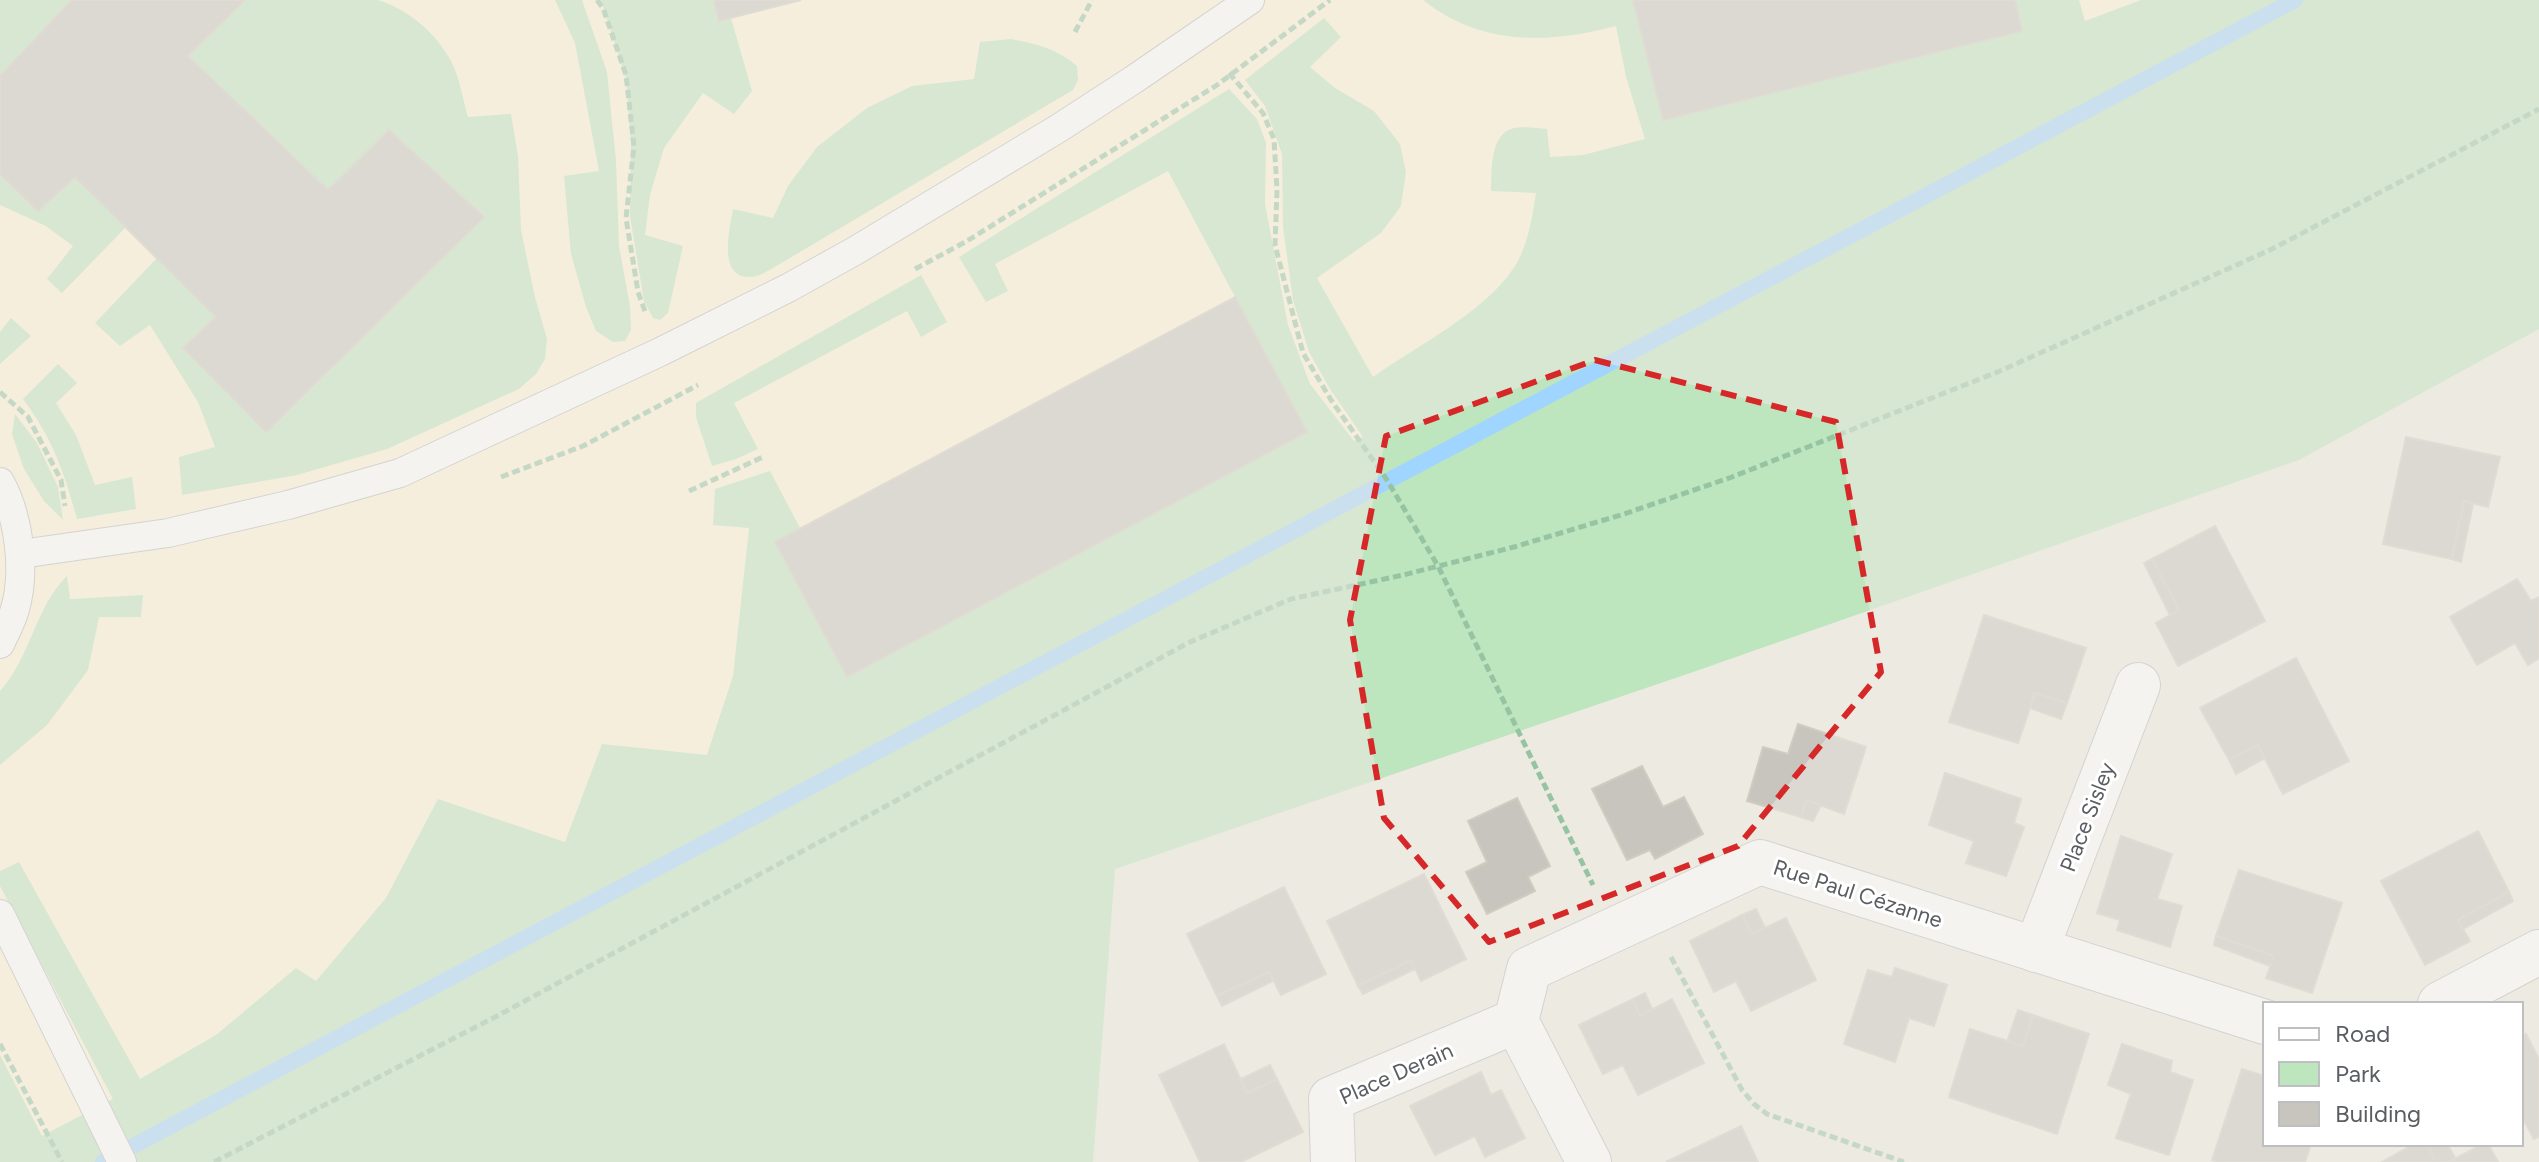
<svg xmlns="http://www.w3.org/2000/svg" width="2539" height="1162" font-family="Figtree,sans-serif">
  <rect width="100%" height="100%" fill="#edeae1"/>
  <path fill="#fef4d6" d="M0,0h2186l-2186,1158z"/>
  <g fill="#bde5be">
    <path d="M0,0h72l-72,76z"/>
    <path d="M245,0h133c32,10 59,34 74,63 8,16 11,37 16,54l43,-3 7,42 3,74 14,67 12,42 -2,20 -9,15 -17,15 -132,60 -90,26 -115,20 -3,-38 36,-10 -17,-45 -48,-77 -30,21 -25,-23 62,-65 59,59 -33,32 83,82 217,-214 -94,-87 -61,60 -140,-134z"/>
    <path d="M555,0h27l25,72 9,89 3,85 11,60 1,24 -6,11 -12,1 -17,-11 -10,-24 -15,-53 -7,-78 35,-5 -24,-128z"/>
    <path d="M601,0h113l5,21 12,-3 21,73 -18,23 -31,-21 -39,55 -14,47 -5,40 38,11 -15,67 -8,7 -7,-2 -9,-17 -14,-85 1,-71 -5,-66z"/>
    <path d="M1423,0h210l31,120 358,-89 -7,-31h64l6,21 56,-21h398v329l-240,131 -603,211 -581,198 -22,293h-1093v-107l42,81 71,-37 -113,-213v-15l19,-9 121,217 76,-44 80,-67 20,13 70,-83 52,-99 127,43 37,-98 105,11 26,-79 16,-148 -36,-3 2,-36 55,-18 30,57 -25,14 73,135 459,-245 -139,-261 -173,93 13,27 -22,11 -27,-45 270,-168 28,30 9,24 -1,61 23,121 22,59 44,57 9,-4 -33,-48 -21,-37 -16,-52 -10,-73 -1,-73 -17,-48 -20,-26 79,-62 17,19 -31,30 25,21 39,23 26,33 6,28 -5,34 -20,27 -64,45 56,99c45,-32 109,-63 140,-108 15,-22 19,-51 23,-76l-45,-2c1,-20 -2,-57 23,-63 9,-2 23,0 33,1l3,28 33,-2 62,-16 -19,-62 -10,-51c-69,18 -135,20 -193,-26z"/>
    <path d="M1011,39c25,5 47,10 66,27l1,14 -5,10 -300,178c-7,4 -16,10 -24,9 -32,0 -19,-50 -16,-68l40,9 15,-32 29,-39 50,-39 45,-22 62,-7 6,-37z"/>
    <path d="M0,174l38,36 37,-33 51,50 -64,66 -15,-14 26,-33 -27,-20 -46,-21z"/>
    <path d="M921,275l26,47 -26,15 -14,-26 -173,92 24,46 -22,10 -24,7 -16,-49v-14z"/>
    <path d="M11,318l20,18 -31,28v-32z"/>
    <path d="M58,364l19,19 -21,20 20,32 19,50 37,-8 4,32 -59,10c-13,-47 -24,-80 -54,-120z"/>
    <path d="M15,414l22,29 21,44 5,33 -19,-19 -20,-32 -12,-35z"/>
    <path d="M67,576l3,23 73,-4 -2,22h-42l-11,53 -41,55 -47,40v-74c31,-34 34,-82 67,-115z"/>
  </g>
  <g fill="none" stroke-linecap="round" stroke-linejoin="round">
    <path stroke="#a0d5ff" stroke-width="16" d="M103,1162l2192,-1162"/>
  </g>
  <g fill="#c8c5bf" stroke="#d1ccc0" stroke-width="2">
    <path d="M72,0h173l-57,56 140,134 61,-60 95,87 -218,215 -83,-84 33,-31 -141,-140 -37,34 -38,-37v-98z"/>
    <path d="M714,0h87l-82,21z"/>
    <path d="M1633,0h382l7,31 -359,89z"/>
    <path d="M1235,297l72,135 -460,245 -72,-135z"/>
    <path d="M2406,437l94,20 -12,50 -24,-6 -12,58 -69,-15z"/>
    <path d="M2464,501l9,3 -12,58 -9,-3z"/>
    <path d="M2215,526l50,95 -87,45 -22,-43 23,-13 -27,-51z"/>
    <path d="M2152,559l27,51 -9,5 -26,-52z"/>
    <path d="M2517,579l14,22 8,-4v61l-11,7 -13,-22 -38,22 -27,-48z"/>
    <path d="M1984,615l102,33 -19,55 -32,-10 -17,50 -69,-21z"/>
    <path d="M2296,658l53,103 -66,33 -25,-49 -29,15 -29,-52z"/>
    <path d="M2035,693l32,10 -6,16 -31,-11z"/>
    <path d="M1798,724l68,23 -22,67 -38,-14 -5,17 -54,-16 16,-54 25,7z"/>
    <path d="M2258,745l7,13 -29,16 -7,-14z"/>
    <path d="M1642,766l21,41 21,-10 19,37 -48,25 -5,-9 -23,10 -35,-71z"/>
    <path d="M1945,773l76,26 -7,24 10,4 -18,49 -40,-13 8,-22 -45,-16z"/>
    <path d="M1517,798l33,68 -22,11 7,14 -48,23 -21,-42 21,-10 -19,-41z"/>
    <path d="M1806,800l15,5 -8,16 -12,-4z"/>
    <path d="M2478,831l31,61 -51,28 12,21 -45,24 -44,-84z"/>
    <path d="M2121,836l51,18 -15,45 25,7 -12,41 -53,-17 3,-10 -23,-7z"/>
    <path d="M2239,870l103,33 -30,90 -46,-15 8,-22 -58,-20z"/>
    <path d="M1424,874l42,85 -45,22 -10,-21 -53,26 -31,-65z"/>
    <path d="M1284,887l42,87 -45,21 -12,-23 -52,24 -30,-62z"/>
    <path d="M2509,892l4,9 -50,28 -5,-9z"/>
    <path d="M1756,909l9,19 -13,6 -10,-19z"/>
    <path d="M1742,915l10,19 34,-16 30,62 -65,31 -15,-30 -22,11 -24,-51z"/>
    <path d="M2216,936l58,20 -4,10 -56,-21z"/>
    <path d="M1411,960l4,9 -52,25 -5,-8z"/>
    <path d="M1895,968l52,17 -13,41 -25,-8 -14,44 -51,-18 24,-74 24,7z"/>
    <path d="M1269,972l4,9 -51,25 -5,-10z"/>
    <path d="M1645,993l7,16 -12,7 -7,-17z"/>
    <path d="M1633,999l7,17 32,-17 32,64 -66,32 -15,-30 -20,9 -24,-49z"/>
    <path d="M2018,1010l15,5 -10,31 -16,-4z"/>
    <path d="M2033,1015l56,19 -32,100 -108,-37 21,-68 53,17z"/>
    <path d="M2526,1034l13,25v77l-5,3 -13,-24v-78z"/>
    <path d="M1224,1044l23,49 30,-14 26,53 -62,30h-41l-41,-87z"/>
    <path d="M2122,1044l50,17 -2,11 23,8 -24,75 -53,-17 15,-44 -23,-9z"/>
    <path d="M1270,1065l7,14 -30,14 -6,-14z"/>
    <path d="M2242,1069l23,7v68h46l-6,18h-86l-7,-2z"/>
    <path d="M1481,1072l10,23 10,-5 24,48 -40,19 -10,-21 -40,19 -25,-49z"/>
    <path d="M1741,1126l17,36h-92z"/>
    <path d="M2414,1144h13l9,18h-54z"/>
    <path d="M2427,1144h20l9,15 -7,3h-13z"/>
    <path d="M2483,1144h5l10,18h-49z"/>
  </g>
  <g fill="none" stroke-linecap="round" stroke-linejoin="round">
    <g stroke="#b4b8bc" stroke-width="30">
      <g id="lane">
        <path d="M0,482c19,34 26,89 15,127 -3,12 -10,24 -15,35"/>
        <path d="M21,554l147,-21 120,-28 112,-32 260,-121 128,-64 65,-36 206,-124 74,-48 117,-80"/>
        <path d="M0,914l122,248"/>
      </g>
    </g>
    <g stroke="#b4b8bc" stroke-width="46">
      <g id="street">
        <path d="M2036,950l102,-265"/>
        <path d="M2440,1004l99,-52"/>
        <path d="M1333,1162l-2,-63 185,-78"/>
        <path d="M1589,1162l-73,-141 13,-52 231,-107 505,160"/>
      </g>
    </g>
    <g stroke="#96c4a3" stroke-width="5" stroke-dasharray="8 4" stroke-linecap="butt">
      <path d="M597,0l6,8 23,67 8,71 -8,72 12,74 8,22"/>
      <path d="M1075,32l17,-32"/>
      <path d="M1229,73l34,40 11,26 3,51 -2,55 28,108 28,47 56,80 51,86 155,319"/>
      <path d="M915,269l52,-28 250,-156 113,-85"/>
      <path d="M0,392l28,25 33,63 4,26"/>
      <path d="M501,477l82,-31 115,-61"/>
      <path d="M689,491l76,-35"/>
      <path d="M1671,957l71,133 12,14 13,10 137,48"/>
      <path d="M0,1044l62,118"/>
      <path d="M214,1162l283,-146 693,-374 101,-43 112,-24 111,-28 110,-33 108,-37 268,-106 270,-121 269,-141"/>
    </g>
    <use href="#lane" stroke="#fff" stroke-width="28"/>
    <use href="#street" stroke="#fff" stroke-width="44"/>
  </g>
  <path d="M0 0H2539V1162H0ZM1595,360l241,62 45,250 -143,174 -249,96 -105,-124 -34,-198 36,-184z" fill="#edeae1" fill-opacity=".55" fill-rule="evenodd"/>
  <path fill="none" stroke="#d62828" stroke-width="6" stroke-dasharray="16 10" stroke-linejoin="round" d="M1595,360l241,62 45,250 -143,174 -249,96 -105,-124 -34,-198 36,-184z"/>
  <g text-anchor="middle" stroke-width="6" stroke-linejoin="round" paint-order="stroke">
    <g font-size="22" fill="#5a5e62" stroke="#fff">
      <text transform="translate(2087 817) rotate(-69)" y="8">Place Sisley</text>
      <text transform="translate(1858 893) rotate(18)" y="8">Rue Paul Cézanne</text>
      <text transform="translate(1396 1073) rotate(-24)" y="8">Place Derain</text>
    </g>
  </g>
  <rect x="2263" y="1002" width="260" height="144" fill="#ffffff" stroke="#bdbfc0" stroke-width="2"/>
  <rect x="2279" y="1028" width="40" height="12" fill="#ffffff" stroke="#bdbfc0" stroke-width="2"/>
  <text x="2335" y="1042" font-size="24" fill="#5a5e62">Road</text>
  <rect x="2279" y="1062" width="40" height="24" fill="#bde5be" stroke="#bdbfc0" stroke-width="2"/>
  <text x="2335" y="1082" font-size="24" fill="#5a5e62">Park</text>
  <rect x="2279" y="1102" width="40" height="24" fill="#c8c5bf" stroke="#bdbfc0" stroke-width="2"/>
  <text x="2335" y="1122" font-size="24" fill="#5a5e62">Building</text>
</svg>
